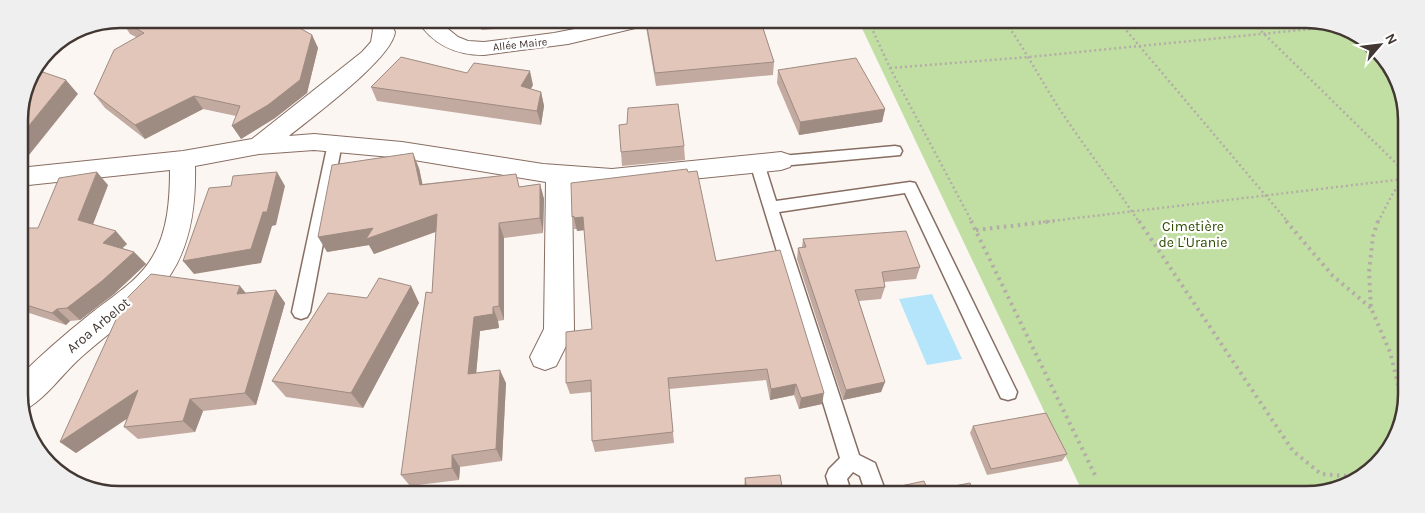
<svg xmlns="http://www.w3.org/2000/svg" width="1425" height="513" font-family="Karla,sans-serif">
  <rect width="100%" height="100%" fill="#fcf6f3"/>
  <path fill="#c1dfa2" d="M859,22l479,2 44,29 23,53 -4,320 -34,47 -55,21 -229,-1z"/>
  <path fill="#b4e5fa" d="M932,294l30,65 -35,6 -28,-66z"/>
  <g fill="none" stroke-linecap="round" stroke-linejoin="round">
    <g stroke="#876e62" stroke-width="3">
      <g id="service">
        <path d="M335,138l5,2 2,3 -32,169 -3,5 -6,2 -6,-2 -3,-5 36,-169 2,-3z"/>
        <path d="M895,146l5,1 2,4 -2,4 -119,11 -5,-1 -2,-4 2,-4 5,-1z"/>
        <path d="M757,158l5,1 2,4 12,38 134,-19 5,1 102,209 -2,6 -7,2 -7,-2 -96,-205 -126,19 80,243 16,8 10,27 -1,2h-21l1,-4 -4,-12 -7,-4 -6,7 4,13h-20l-5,-16 3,-7 11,-11 -90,-295 2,-4z"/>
      </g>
    </g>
    <g stroke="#876e62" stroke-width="2">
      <g id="minor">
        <path d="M366,20h23l6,12c-3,27 -83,85 -106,104l25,-2 88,8 141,22 69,5 169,-17 9,3 3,6 -3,6 -9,3 -169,17 -40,-3 2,146 -18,36 -11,4 -11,-4 -4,-9 14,-28 2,-147 -144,-24 -88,-8 -55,4 -64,12c1,43 -5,89 -35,122 -24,27 -56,48 -83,73 -16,15 -37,44 -56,50l-1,-35c22,-22 45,-42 69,-61 22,-18 50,-34 64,-59 15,-25 17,-58 17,-86l-151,16v-18l164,-17 69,-12 110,-87 9,-10 2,-12z"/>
        <path d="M417,20h20l21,17 10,4 16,1 70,-9 62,-12h35l-3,4 -80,19 -84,11c-29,0 -51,-10 -67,-35z"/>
      </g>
    </g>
    <g stroke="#b4aca8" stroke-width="2.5" stroke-dasharray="2 3" stroke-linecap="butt">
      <path d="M869,22l21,46 82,154"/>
      <path d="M1006,23c18,25 32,52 49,79 26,41 57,79 84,120"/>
      <path d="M1120,23l168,199"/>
      <path d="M1254,24l150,147"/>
      <path d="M890,68l139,-11 312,-31"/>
      <path d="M1043,222l361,-43"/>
      <path d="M1378,222l16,-31 10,-6"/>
    </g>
    <g stroke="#b4aca8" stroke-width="4" stroke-dasharray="2.5 4.5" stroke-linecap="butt">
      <path d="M971,221l125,256"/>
      <path d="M1139,221l154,230 28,23 37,3"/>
      <path d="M1286,221l47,55 38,32"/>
      <path d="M1378,221l-5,15 -4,36 2,36 19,44 11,44"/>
      <path d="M976,230l78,-9"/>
    </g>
    <use href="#service" fill="#fff" fill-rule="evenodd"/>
    <use href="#minor" fill="#fff" fill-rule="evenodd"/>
  </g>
  <g fill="#c2aaa0">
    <path d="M121,20l140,3 51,12 6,13 -11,45 -32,25 -34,21 -5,-23 -33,-7 -58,30 -40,-31 -11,-14 42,-57 -6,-3z"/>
    <path d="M469,20l97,1 1,2 -85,7z"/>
    <path d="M645,21l116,1 13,40 -1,13 -117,11z"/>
    <path d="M778,70l107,39 -3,13 -83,13 -22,-52z"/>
    <path d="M533,85l-2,4 10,3 3,14 -3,19 -164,-24 -6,-14z"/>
    <path d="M684,146l1,14 -63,6 -1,-14z"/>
    <path d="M419,168l3,16 94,-10 3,13 21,-3 4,15 -1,34 -39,5v82l-6,1 1,7 -19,3 -4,42 30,10 -4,78 -42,6 -1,13 -49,6 -9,-11 31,-182 4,-61 -62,22 -5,-9 -42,7z"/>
    <path d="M688,172l28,89 106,143 -23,5 -5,-14 -24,5 -4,-20 -97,9 5,54 -79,9 -3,-11 -1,-49 -21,2 -4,-11 26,-54 -8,-99 -7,1v-2h-3l-2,-12z"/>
    <path d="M108,185l-15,39 34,20 -5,4 12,4 12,12 -32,30 -34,26 -10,1 -4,4 -46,-15v-82h18z"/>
    <path d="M803,239l117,28 -4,12 -32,3 1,5 -4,12 -22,2 26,81 -4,10 -38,8 -46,-141 1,-11 4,-1z"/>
    <path d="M411,286l8,17 -56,105 -77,-11 -14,-16z"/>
    <path d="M276,290l9,13 -29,102 -53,6 -8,21 -57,7 -14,-12 3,-9 -51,35 -16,-11 186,-149z"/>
    <path d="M973,426l94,28 -5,7 -75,14 -17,-42z"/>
    <path d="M745,478l38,14h-39v-4z"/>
  </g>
  <g fill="#9e8b82">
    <path d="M312,35l6,13 -11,45 -32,25 -34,21 -9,-13z"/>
    <path d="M530,71l3,14 -9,15 -3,-14z"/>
    <path d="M66,80l12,14 -57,71 -2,-1v-26z"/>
    <path d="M541,92l3,14 -3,19 -4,-14z"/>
    <path d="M194,96l9,13 -58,30 -10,-14z"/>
    <path d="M885,109l-3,13 -83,13 1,-13z"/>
    <path d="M413,153l6,15 7,32 -6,-15z"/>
    <path d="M97,172l11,13 -18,47 -12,-12z"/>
    <path d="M277,172l8,14 -9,39 -4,1 -11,37 -67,11 -11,-13 80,-49z"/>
    <path d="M540,184l4,15 -1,34 -3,-15z"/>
    <path d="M437,214l6,15 -69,25 -5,-9 -42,7 -9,-15z"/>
    <path d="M583,217l2,13 -8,1 -3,-13z"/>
    <path d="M499,223l5,15v82l-5,-14z"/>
    <path d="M116,231l11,13 -12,11 -12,-12z"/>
    <path d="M134,252l12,12 -32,30 -34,26 -13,-12z"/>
    <path d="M240,286l10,12 -13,-4z"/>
    <path d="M411,286l8,17 -56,105 -12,-15z"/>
    <path d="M276,290l9,13 -29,102 -11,-12z"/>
    <path d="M493,307l5,14 1,7 -19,3 -5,56 -7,-13 6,-57z"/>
    <path d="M57,309l13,12 -4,4 -14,-12z"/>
    <path d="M500,370l6,13 -4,78 -6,-12z"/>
    <path d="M885,382l-4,10 -38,8 3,-10z"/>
    <path d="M796,384l-2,11 -24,5 1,-11z"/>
    <path d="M138,390l14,12 -76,51 -16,-11z"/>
    <path d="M824,393l-2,11 -23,5 2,-11z"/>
    <path d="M190,399l13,12 -8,21 -12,-11z"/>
    <path d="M452,455l8,12 -1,13 -7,-12z"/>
  </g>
  <g fill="#e2c6ba" stroke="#9e8b82">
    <path d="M125,19h128l8,4 8,-4h15l28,16 -12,45 -32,25 -36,21 8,-20 -46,-10 -59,29 -41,-31 20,-44 30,-17 -23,-13z"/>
    <path d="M646,21l115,1 13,40 -119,11z"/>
    <path d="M401,57l66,16 7,-10 56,8 -9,15 20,6 -4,19 -166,-24z"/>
    <path d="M856,58l29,51 -85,13 -22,-52z"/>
    <path d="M34,69l32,11 -47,58v-26l10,-38z"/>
    <path d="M678,104l6,42 -63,6 -2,-27 8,-1 1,-16z"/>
    <path d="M413,153l7,32 96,-11 3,13 21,-3v34l-41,5v83l-6,1v7l-19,3 -6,57 32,-4 -4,79 -44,6v13l-51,7 25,-183 6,1 5,-79 -71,25 7,-11 -55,9 14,-72z"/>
    <path d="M687,169l1,3 9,-1 19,90 64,-11 44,143 -23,5 -5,-14 -25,5 -4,-20 -99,9 5,54 -81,9 -1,-61 -25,3v-51l26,-3 -9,-112 -9,1v-2l-2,1 -1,-34z"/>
    <path d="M97,172l-19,48 38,11 -13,12 31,9 -32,29 -35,27 -10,1 -5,4 -32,-10v-75h18l21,-50z"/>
    <path d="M277,172l-10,40h-4l-12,37 -68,12 26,-73 22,-2 2,-10z"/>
    <path d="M906,231l14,36 -38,5 3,15 -30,3 30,92 -39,8 -48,-142 8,-1 -3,-8z"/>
    <path d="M151,274l89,12 -3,8 39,-4 -31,103 -55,6 -7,22 -59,6 14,-37 -78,52 65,-142z"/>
    <path d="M379,278l32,8 -60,107 -79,-12 56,-88 39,5z"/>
    <path d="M1046,413l21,41 -76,15 -18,-43z"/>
    <path d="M780,475l3,17h-36l-2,-14z"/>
    <path d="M924,481l4,10 42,-8 4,10 -92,-1v-2z"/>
  </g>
  <g text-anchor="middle" stroke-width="4.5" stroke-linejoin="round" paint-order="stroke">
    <g font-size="11" fill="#423732" stroke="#fff">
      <text transform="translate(520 44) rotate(-6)" y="4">Allée Maire</text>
    </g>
    <g font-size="14" fill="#2e4a00" stroke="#fff">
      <text x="1193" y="231">Cimetière<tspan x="1193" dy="16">de L'Uranie</tspan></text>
    </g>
    <g font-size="14" fill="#423732" stroke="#fff">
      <text transform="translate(98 325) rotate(-40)" y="5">Aroa Arbelot</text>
    </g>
  </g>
  <path d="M0 0H1425V513H0ZM120 28H1306A92 92 0 0 1 1398 120V394A92 92 0 0 1 1306 486H120A92 92 0 0 1 28 394V120A92 92 0 0 1 120 28Z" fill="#f0efef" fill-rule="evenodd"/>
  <path fill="none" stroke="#423732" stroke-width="2.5" d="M120 28H1306A92 92 0 0 1 1398 120V394A92 92 0 0 1 1306 486H120A92 92 0 0 1 28 394V120A92 92 0 0 1 120 28Z"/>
  <g transform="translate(1380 45) rotate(62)" stroke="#ffffff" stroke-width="4" paint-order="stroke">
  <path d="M0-4L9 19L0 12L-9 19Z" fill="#423732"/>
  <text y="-8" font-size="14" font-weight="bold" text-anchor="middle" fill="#423732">N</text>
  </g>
</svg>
